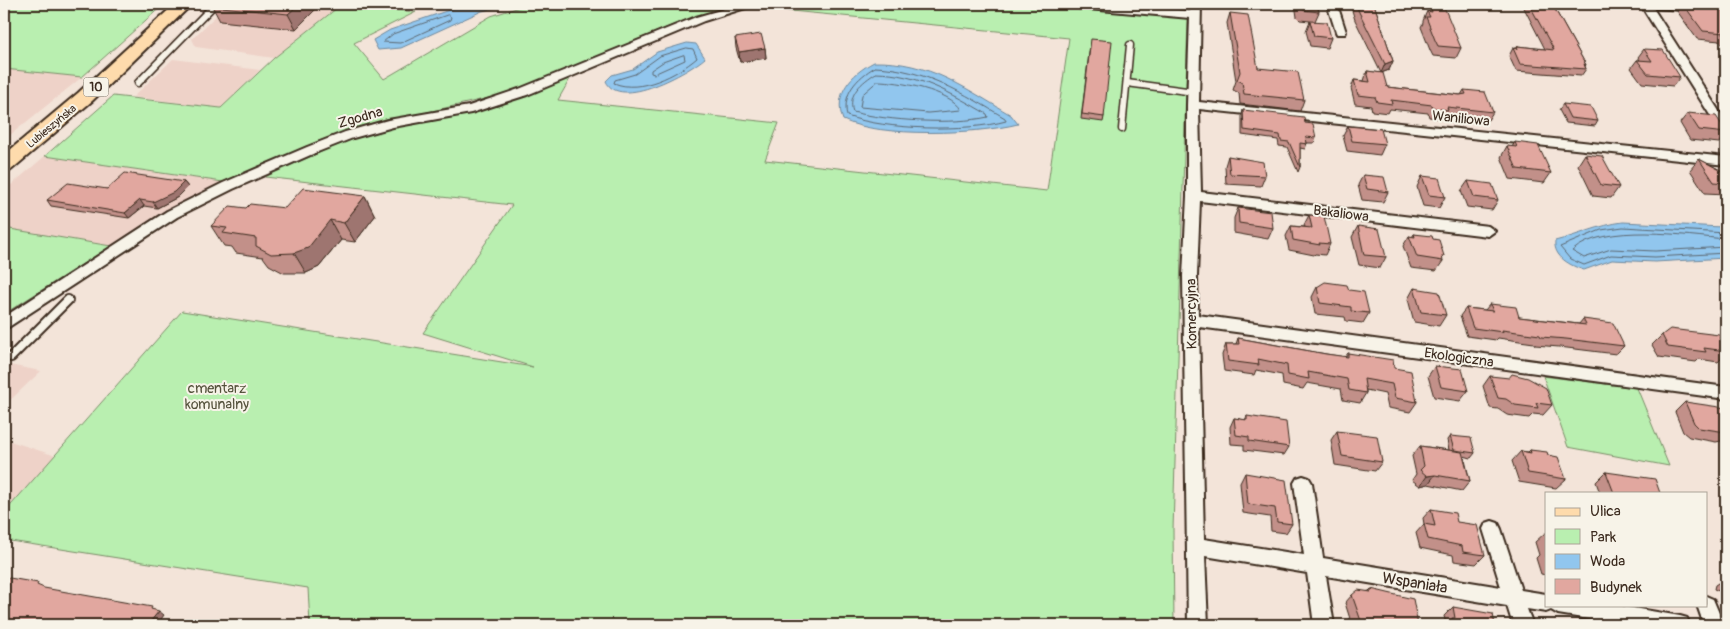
<svg xmlns="http://www.w3.org/2000/svg" width="1730" height="629" font-family="Pangolin,sans-serif">
  <rect width="100%" height="100%" fill="#f3e4d9"/>
  <filter id="ink" filterUnits="userSpaceOnUse"><feTurbulence type="fractalNoise" baseFrequency=".02" numOctaves="2"/><feDisplacementMap in="SourceGraphic" scale="10" xChannelSelector="R" yChannelSelector="G"/><feConvolveMatrix kernelMatrix="1 2 1 2 8 2 1 2 1" color-interpolation-filters="sRGB"/></filter>
  <g filter="url(#ink)">
    <g fill="#eed2c8">
      <path d="M228,4h114l-68,54 -78,-11 -4,-8z"/>
      <path d="M173,59l87,11 -39,38 -88,-11z"/>
      <path d="M4,69l78,8 -78,63z"/>
      <path d="M45,156l178,26 -54,29 -58,35 -107,-18v-37z"/>
      <path d="M4,364l37,7 -37,35z"/>
      <path d="M4,439l52,17 -52,57z"/>
    </g>
    <g fill="#b9efb0" stroke="#7a8c67">
      <path d="M4,4h160l-82,73 -78,-8z"/>
      <path d="M342,4l74,8 -62,31 30,36 107,-63 38,-12h208l-59,19 -172,71 -122,28 -65,19 -96,41 -178,-26 68,-60 108,12 53,-50z"/>
      <path d="M776,4h265l147,13 -15,513 1,95h-864l-2,-37 -304,-48v-27l178,-202 351,56 -110,-34 89,-128 -247,-28 85,-38 46,-13 79,-14 39,-12 57,-23 -13,23 221,23 -14,37 282,31 22,-153 -309,-30z"/>
      <path d="M4,228l107,18 -107,68z"/>
      <path d="M1543,376l94,12 32,78 -101,-19z"/>
    </g>
    <g fill="#91c6ee" stroke="#6f889b">
      <path d="M467,4h44l-29,7 -81,37 -23,2 -5,-10 17,-10z"/>
      <path d="M687,43l9,1 9,14c-16,14 -86,53 -99,23l6,-6 21,-6 24,-17z"/>
      <path d="M874,62c55,-1 91,26 137,53l7,9c-40,10 -137,14 -175,-4 -10,-26 8,-46 31,-58z"/>
      <path d="M1623,222l99,5 4,2v29l-71,4 -43,-2 -28,10c-13,-4 -31,-13 -29,-29 24,-6 44,-16 68,-19z"/>
    </g>
    <g fill="none" stroke-linecap="round" stroke-linejoin="round">
      <g stroke="#5d6871" stroke-width="1">
        <path d="M448,15l3,2 -1,3 -50,23 -17,-1 10,-8z"/>
        <path d="M687,48l6,1 4,9c-20,17 -57,36 -83,25l1,-3 20,-6 25,-18z"/>
        <path d="M684,55l1,5 -31,14 -3,-1v-3l12,-8z"/>
        <path d="M875,67c50,2 88,26 130,51l1,3c-39,11 -121,9 -159,-5 -5,-23 10,-38 28,-49z"/>
        <path d="M876,73c42,1 75,20 111,41l1,3c-35,8 -100,4 -135,-5 -6,-18 9,-30 23,-39z"/>
        <path d="M878,81c19,0 74,10 83,29l-33,3 -68,-6 2,-12z"/>
        <path d="M1726,233l-103,-6 -22,3 -41,17 10,12 14,6 27,-10 44,2 71,-4"/>
        <path d="M1726,239c-40,-3 -122,-17 -154,12l12,7 27,-9 44,2 71,-4"/>
      </g>
      <g stroke="#3b2a1e" stroke-width="9">
        <g id="lane-far1">
          <path d="M138,83l77,-79"/>
          <path d="M1127,83l67,9"/>
          <path d="M1122,129l8,-84"/>
        </g>
      </g>
      <g stroke="#3b2a1e" stroke-width="12">
        <path id="lane" d="M11,357l57,-57"/>
      </g>
      <g stroke="#3b2a1e" stroke-width="4">
        <g id="street">
          <path d="M742,4h16l-54,17 -177,74 -56,18 -78,14 -40,11 -38,15 -82,36 -56,28 -173,113v-13l163,-106 56,-28 84,-36 38,-15 43,-12 81,-14 50,-17 177,-72z"/>
          <path d="M1061,4h40l89,7 1,-7h10l-2,98 527,55v8l-527,-56 2,83 287,34 7,5 -7,5 -288,-35 -3,75 1,39 528,72v12l-527,-72 5,212 100,16 -10,-72 3,-5 6,-2 6,2 3,5 11,75 178,29 -18,-58 3,-6 6,-2 6,2 3,6 20,61 25,4v11h70l64,11 7,2 3,7h-65l-67,-11 -7,-4 -5,2 -19,-3 6,16h-20l-6,-19 -181,-30 8,49h-20l-7,-52 -102,-17 3,69h-20l-5,-349 4,-80v-91l3,-87 -124,-11z"/>
          <path d="M1327,4h10l9,28 -1,2h-8l-1,-2z"/>
          <path d="M1634,4l70,2 1,2 -5,3 -47,-3 73,114v13l-6,-4 -78,-124z"/>
          <path d="M1706,596l7,3 11,26h-20l-7,-20h9z"/>
        </g>
      </g>
      <g stroke="#3b2a1e" stroke-width="4">
        <path id="primary" d="M175,4h17l-100,97 -81,69 -7,1v-16l74,-62z"/>
      </g>
      <path stroke="#3b2a1e" stroke-width="2.5" stroke-dasharray="1 3" stroke-linecap="butt" d="M4,184l6,-5"/>
      <use href="#lane-far1" stroke="#f7f3e8" stroke-width="6"/>
      <use href="#lane" stroke="#f7f3e8" stroke-width="8"/>
      <use href="#street" fill="#f7f3e8" fill-rule="evenodd"/>
      <use href="#primary" fill="#fedbac" fill-rule="evenodd"/>
    </g>
    <g fill="#c29089" stroke="#3b2a1e">
      <path d="M1295,4h22l2,8 -4,9 16,17 -4,10 -17,-2 -4,-15 4,-10 -10,-1 -3,-3z"/>
      <path d="M1350,4h24l19,57 -4,9 -8,3 6,14 74,8 3,-5 29,22 -5,8 -43,-4 -1,3 -15,-2 -1,-4 -38,-4 -2,4 -16,-2 -1,-5 -16,-2 -4,-16 3,-8 10,1 3,-10 14,2 -26,-53z"/>
      <path d="M1522,4h30l34,61 -1,1 1,3 -5,7 -65,-5 -7,-15 4,-8 2,1 2,-3 28,3z"/>
      <path d="M1681,4h45v45l-6,-8 -23,-2 -20,-28 6,-7 23,1z"/>
      <path d="M212,6l105,2 -21,21 -76,-8z"/>
      <path d="M1431,8l30,40 -5,10 -23,-2 -3,-6 -9,-23 2,-4v-2l4,-10h2z"/>
      <path d="M1230,13l28,55 46,32 -4,11 -60,-7 -1,-11 -6,-3 3,-9 -9,-58z"/>
      <path d="M735,38l30,10 1,10 -26,4 -4,-14z"/>
      <path d="M1090,44l14,73 -1,5 -22,-3z"/>
      <path d="M1644,49l36,28 -7,9 -31,-3 -11,-15 6,-8h3l-2,-3z"/>
      <path d="M1563,104l35,17 -3,5 -29,-3 -7,-13z"/>
      <path d="M1243,110l62,13 11,15 -2,5h-7l-2,6 -5,-1v19l-2,5 -11,-25 -8,-1 -1,-6 -36,-5v-20z"/>
      <path d="M1688,113l38,18v4l-7,8 -29,-3 -10,-17z"/>
      <path d="M1348,126l37,18 -5,11 -33,-4 -4,-15z"/>
      <path d="M1515,142l36,31 -7,10 -34,-4 -9,-22 6,-11 5,1z"/>
      <path d="M1585,154l34,33 -8,11 -18,-2 -15,-31z"/>
      <path d="M1228,156l37,20 -4,10 -35,-2 -1,-18z"/>
      <path d="M1699,159l27,14v21l-21,-1 -15,-23z"/>
      <path d="M1363,175l25,17 -5,10 -21,-2 -4,-15z"/>
      <path d="M1422,176l23,21 -6,11 -16,-2 -6,-19z"/>
      <path d="M1468,181l30,19 -6,10 -25,-3 -6,-16z"/>
      <path d="M184,182l4,5 -10,10 -21,11 -13,-2 -15,12 -78,-12 -4,-6 60,-11z"/>
      <path d="M365,196l10,20 -20,26 -14,-2 -22,27 -13,6h-22l-15,-8 -6,-8 -27,-4 -4,-6 -8,-1 -13,-20 74,-18z"/>
      <path d="M1238,208l35,20 -5,11 -34,-6v-15z"/>
      <path d="M1309,215l21,29 -5,11 -10,-1 -1,1 -25,-5 -3,-14 5,-10 14,1 -1,-2z"/>
      <path d="M1358,226l28,31 -6,11 -21,-3 -7,-28z"/>
      <path d="M1414,234l19,5 11,17 -2,2 1,3 -7,10 -25,-3 -8,-22 6,-10 3,1z"/>
      <path d="M1317,287l32,3 20,23 -6,10 -17,-2 -1,-4 -30,-3 -3,-17z"/>
      <path d="M1414,288l32,27 -7,11 -25,-4 -6,-23z"/>
      <path d="M1490,304l29,13 60,7 4,-5 41,27 -8,8 -57,-7 -24,-2 -1,-2 -36,-5 -2,2 -29,-4 -7,-20 6,-8 19,2z"/>
      <path d="M1662,335l64,13v6l-8,8 -19,-3 -3,3 -37,-5 -7,-12z"/>
      <path d="M1238,338l88,16 19,3 3,-4 46,15 23,34 -7,10 -22,-4 -3,-14 -19,-4v3l-6,10 -17,-3 -2,-11 -34,-6 -4,6 -20,-4 -1,-10 -26,-5 -2,5 -30,-4 -2,-16 4,-11h10z"/>
      <path d="M1435,366l33,25 -8,10 -26,-4 -6,-21z"/>
      <path d="M1490,376l62,29 -9,10 -10,-1 -4,4 -22,-3 -9,-6 -8,-1 -7,-22z"/>
      <path d="M1685,402l41,30v8l-10,2 -27,-5 -6,-5 -8,-20z"/>
      <path d="M1247,416l42,31 -5,8 -40,-5v-5l-13,-1 -1,-17 4,-9 11,2z"/>
      <path d="M1337,431l45,31 -7,9 -40,-6 -4,-25z"/>
      <path d="M1450,436l25,17 -4,5 -7,-2 6,25 -8,10 -34,-7 -8,2 -8,-6 4,-6 -4,-18 8,-10 29,4 -2,-10z"/>
      <path d="M1530,450l18,5 18,24 -10,9 -37,-6 -7,-21 9,-10 7,1z"/>
      <path d="M1606,472l54,21h-60l-4,-11z"/>
      <path d="M1245,473l47,51 -6,9 -15,-2 -1,-14 -27,-4 -3,-30z"/>
      <path d="M1431,509l26,13 28,33 -9,9 -22,-3 -1,-6 -33,-7 -4,-15 8,-9 -1,-6z"/>
      <path d="M1545,533h1v42l-5,-1 -5,-16 3,-3 -4,-13z"/>
      <path d="M1726,578v16l-12,-5 1,-4z"/>
      <path d="M1371,589l47,36h-66l-7,-22 7,-8 17,-4z"/>
      <path d="M1453,607l42,18h-51l2,-1 -2,-8z"/>
    </g>
    <g fill="#9e756f" stroke="#3b2a1e">
      <path d="M299,4h16l2,4 -21,21 -8,-15z"/>
      <path d="M765,48l1,10 -26,4 -1,-10z"/>
      <path d="M1393,61l-4,9 -8,3 4,-9z"/>
      <path d="M184,182l4,5 -10,10 -21,11 -4,-6z"/>
      <path d="M365,196l10,20 -20,26 -11,-19z"/>
      <path d="M140,200l4,6 -15,12 -4,-5z"/>
      <path d="M330,220l11,20 -22,27 -13,6 -12,-20z"/>
      <path d="M1435,475l-7,9 -8,2 7,-10z"/>
      <path d="M159,611l5,4 -7,10h-5l-2,-3z"/>
    </g>
    <g fill="#e1a79f" stroke="#3b2a1e">
      <path d="M215,4h84l-11,10 -76,-8z"/>
      <path d="M1300,4h17l2,8 -16,-2 -2,-3z"/>
      <path d="M1356,4h18l19,57 -8,3 -26,-52z"/>
      <path d="M1529,4h23l34,61 -2,-1 2,5 -66,-5 -7,-16 5,1 -1,-3 37,4z"/>
      <path d="M1683,4l22,1 3,-1h18v30l-1,-1 -22,-2z"/>
      <path d="M1431,8l14,1 16,39 -23,-2 -3,-6 -9,-23h4l-3,-6 5,1z"/>
      <path d="M1230,13l18,2 10,53 40,4 6,28 -60,-6 -2,-12 -5,-2 3,-8z"/>
      <path d="M1310,21l17,1 4,16 -17,-2z"/>
      <path d="M761,34l4,14 -26,4 -4,-14z"/>
      <path d="M1091,39l21,2 -8,76 -22,-3z"/>
      <path d="M1644,49l19,1 17,27 -32,-3 -11,-14 15,1z"/>
      <path d="M1367,71l16,2 4,14 73,8 6,-1 -2,-4 21,2 8,20 -46,-5 1,3 -14,-2 -2,-3 -41,-5 1,4 -15,-2 -2,-5 -17,-2 -4,-15 16,2z"/>
      <path d="M1563,104l28,3 7,14 -28,-3z"/>
      <path d="M1243,110l61,7 1,6 8,1 3,14 -10,-1 1,7 -7,-1v24l-11,-25 -8,-1 -1,-6 -36,-5z"/>
      <path d="M1688,113l28,3 10,15v2l-27,-3z"/>
      <path d="M1348,126l33,3 4,15 -33,-3z"/>
      <path d="M1515,142l23,3 13,28 -34,-4 -10,-23 10,1z"/>
      <path d="M1585,154l17,2 17,31 -18,-2z"/>
      <path d="M1228,156l35,6 2,14 -35,-2z"/>
      <path d="M1699,159l27,14v10l-12,-1z"/>
      <path d="M125,173l59,9 -10,10 -21,10 -13,-2 -15,13 -78,-13 21,-17 39,6z"/>
      <path d="M1363,175l21,2 4,15 -21,-3z"/>
      <path d="M1422,176l17,2 6,19 -16,-2z"/>
      <path d="M1468,181l24,3 6,16 -24,-3z"/>
      <path d="M303,188l62,8 -21,27 -14,-3 -22,28 -14,5 -23,1 -15,-8v-8l-33,-5 4,-5 -16,-2 19,-20 16,2 4,-4 35,4z"/>
      <path d="M1238,208l33,4 2,16 -34,-5z"/>
      <path d="M1309,215l15,1 6,28 -11,-1 1,2 -27,-5 -2,-14 21,2z"/>
      <path d="M1358,226l21,3 7,28 -22,-2z"/>
      <path d="M1414,234l18,2 1,3 6,1 5,16h-2l1,5 -26,-4 -8,-21 6,1z"/>
      <path d="M1325,282l22,3 2,5 15,2 5,21 -18,-2v-4l-31,-4 -3,-16z"/>
      <path d="M1414,288l25,4 7,23 -25,-3z"/>
      <path d="M1490,304l26,3 3,10 67,8 -3,-6 30,4 11,23 -58,-7 -25,-2 -1,-2 -38,-5 1,2 -30,-4 -7,-20 27,3z"/>
      <path d="M1670,329l49,6 7,13v3l-22,-3 2,4 -38,-5 -6,-12z"/>
      <path d="M1238,338l88,16 22,3v-4l45,7 1,8 17,3 6,31 -22,-4 -3,-14 -28,-5 2,14 -17,-3 -2,-11 -39,-7 1,7 -21,-4 -1,-10 -29,-6 1,6 -31,-4 -2,-17h13z"/>
      <path d="M1435,366l27,3 6,22 -27,-4z"/>
      <path d="M1512,374l16,4 18,10 6,17 -16,-2 2,5 -23,-3 -9,-6 -8,-1 -8,-22 19,2z"/>
      <path d="M1685,402l41,6v24l-27,-4 -5,-5z"/>
      <path d="M1247,416l39,6 3,25 -40,-6v-4l-13,-2 -2,-17 13,2z"/>
      <path d="M1337,431l40,5 5,26 -40,-6z"/>
      <path d="M1450,436l21,2 4,15 -21,-3z"/>
      <path d="M1420,446l42,6 8,29 -35,-6 -8,1 -7,-6 4,-4z"/>
      <path d="M1530,450l17,2 1,3 10,2 8,22 -38,-6 -7,-22 10,2z"/>
      <path d="M1606,472l49,7 5,14h-46z"/>
      <path d="M1245,473l41,7 6,44 -15,-2 -2,-14 -27,-4z"/>
      <path d="M1431,509l24,4 2,9 20,3 8,30 -22,-3 -1,-6 -34,-7 -4,-15 11,2z"/>
      <path d="M4,577l34,6 -1,2 7,3 108,19 -1,2 8,2 -9,11 4,1 -2,2h-148z"/>
      <path d="M1371,589l42,10 5,26h-31l-26,-4 -9,-26 6,-5 13,2z"/>
      <path d="M1453,607l40,7 2,11h-41l-2,-7h3z"/>
    </g>
  </g>
  <g text-anchor="middle" stroke-width="4" stroke-linejoin="round" paint-order="stroke">
    <g font-size="11" fill="#3b2a1e" stroke="#f7f3e8">
      <text transform="translate(51 126) rotate(-40)" y="4">Lubieszyńska</text>
    </g>
    <rect fill="#f7f3e8" stroke="#73665b" stroke-width="1" x="83.5" y="77.5" width="25" height="19" rx="4"/>
    <g font-size="12" font-weight="bold" fill="#3b2a1e">
      <text x="96" y="91">10</text>
    </g>
    <g font-size="14" fill="#3b2a1e" stroke="#f7f3e8">
      <text transform="translate(360 117) rotate(-16)" y="5">Zgodna</text>
      <text transform="translate(1461 118) rotate(6)" y="5">Waniliowa</text>
      <text transform="translate(1341 213) rotate(7)" y="5">Bakaliowa</text>
      <text transform="translate(1191 314) rotate(-91)" y="5">Komercyjna</text>
      <text transform="translate(1459 357) rotate(8)" y="5">Ekologiczna</text>
    </g>
    <g font-size="14" fill="#54513b" stroke="#f7f3e8">
      <text x="217" y="393">cmentarz<tspan x="217" dy="16">komunalny</tspan></text>
    </g>
    <g font-size="16" fill="#3b2a1e" stroke="#f7f3e8">
      <text transform="translate(1415 582) rotate(9)" y="6">Wspaniała</text>
    </g>
  </g>
  <rect width="1730" height="629" fill="none" stroke="#f7f3e8" stroke-width="20"/>
  <rect x="10" y="10" width="1710" height="609" fill="none" stroke="#3b2a1e" stroke-width="2" filter="url(#ink)"/>
  <rect x="1545" y="492" width="162" height="115" fill="#f7f3e8" stroke="#aca397"/>
  <rect x="1555" y="508" width="25" height="8" fill="#fedbac" stroke="#aca397"/>
  <text x="1590" y="516" font-size="15" fill="#3b2a1e">Ulica</text>
  <rect x="1555" y="529" width="25" height="15" fill="#b9efb0" stroke="#aca397"/>
  <text x="1590" y="542" font-size="15" fill="#3b2a1e">Park</text>
  <rect x="1555" y="554" width="25" height="15" fill="#91c6ee" stroke="#aca397"/>
  <text x="1590" y="566" font-size="15" fill="#3b2a1e">Woda</text>
  <rect x="1555" y="579" width="25" height="15" fill="#e1a79f" stroke="#aca397"/>
  <text x="1590" y="592" font-size="15" fill="#3b2a1e">Budynek</text>
</svg>
